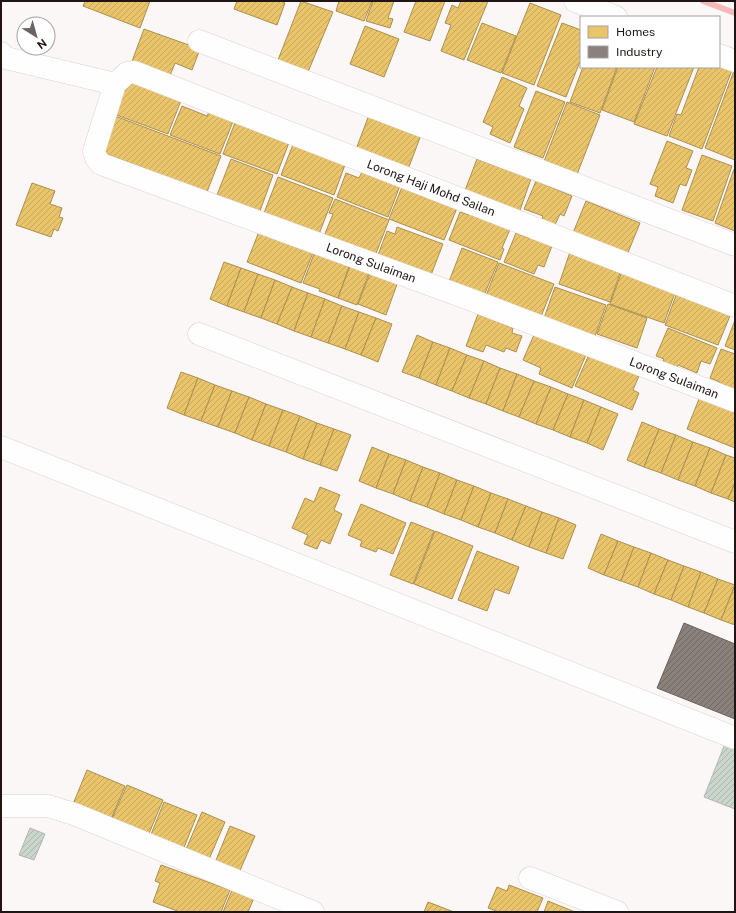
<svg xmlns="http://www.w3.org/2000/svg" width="736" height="913" font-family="'Public Sans',sans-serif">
  <defs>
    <pattern id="homes-hatch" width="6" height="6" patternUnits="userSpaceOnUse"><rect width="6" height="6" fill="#e9c46a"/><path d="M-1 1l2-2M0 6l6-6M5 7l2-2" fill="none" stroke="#c7a85b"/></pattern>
    <pattern id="industry-hatch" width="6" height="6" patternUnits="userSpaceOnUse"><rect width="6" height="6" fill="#8a817c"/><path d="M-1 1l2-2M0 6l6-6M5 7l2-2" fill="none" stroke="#706864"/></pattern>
    <pattern id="building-hatch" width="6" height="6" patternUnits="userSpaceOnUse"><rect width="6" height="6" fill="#cad5cb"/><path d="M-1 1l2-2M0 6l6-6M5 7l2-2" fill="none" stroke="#adb6ad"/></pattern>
  </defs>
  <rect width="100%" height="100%" fill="#fcf7f7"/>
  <g fill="url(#homes-hatch)" stroke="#ac9050">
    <path d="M85,1h65l-10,27 -57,-22z"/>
    <path d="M237,1h45v1l3,1 -8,22 -43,-16z"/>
    <path d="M301,1l32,11 -25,60 -30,-12z"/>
    <path d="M339,1h33l-8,20 -28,-10z"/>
    <path d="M373,1h21l-6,17 5,1 -3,9 -24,-7z"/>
    <path d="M416,1h29l-15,40 -26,-9z"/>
    <path d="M461,1h27l-24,59 -23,-9 10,-26 -6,-2 7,-18 6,3z"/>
    <path d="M530,3l31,12 -27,70 -32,-12z"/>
    <path d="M482,23l34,13 -15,37 -34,-13z"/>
    <path d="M562,23l19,7v29l-15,38 -29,-11z"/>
    <path d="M365,26l34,13 -15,38 -34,-13z"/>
    <path d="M144,29l56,20 -8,21 -17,-7 -6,15 -38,-14z"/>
    <path d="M719,65l13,5 -30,79 -33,-13 8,-22 4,1 18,-48h20z"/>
    <path d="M583,67h34l-17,46 -30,-11z"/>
    <path d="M618,67h37l-21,55 -32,-12z"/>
    <path d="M657,67h37l-27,69 -33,-12z"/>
    <path d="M735,68v92l-30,-12z"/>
    <path d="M125,76l57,22 -14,36 -57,-21z"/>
    <path d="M502,77l25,11 -8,18 5,3 -14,34 -20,-9 3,-7 -10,-5z"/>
    <path d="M536,91l29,11 -22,56 -29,-11z"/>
    <path d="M567,102l33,13 -24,62 -33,-13z"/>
    <path d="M182,106l25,10 3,-6 24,9 -14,35 -50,-19z"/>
    <path d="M369,115l52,20 -14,37 -52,-20z"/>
    <path d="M115,116l106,40 -14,36 -106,-40z"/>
    <path d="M236,120l54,20 -13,34 -54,-20z"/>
    <path d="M667,141l26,10 -7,17 6,2 -6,16 -6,-2 -7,19 -18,-7 3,-9 -8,-3z"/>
    <path d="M294,142l52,20 -12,33 -53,-20z"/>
    <path d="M702,155l30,11 -19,55 -31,-11z"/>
    <path d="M231,159l42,16 -13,36 -43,-16z"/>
    <path d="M477,159l54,20 -12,34 -55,-20z"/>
    <path d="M364,168l37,15 -13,34 -51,-20 9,-24 13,5z"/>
    <path d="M734,169l1,1v61l-20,-8z"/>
    <path d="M278,177l55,21 -14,36 -55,-21z"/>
    <path d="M536,181l36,15 -8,20 -4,-2 -6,13 -13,-5 2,-6 -19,-7z"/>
    <path d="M32,183l23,8 -5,13 12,4 -3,9 4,1 -5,13 -4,-2 -3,8 -35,-12z"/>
    <path d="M402,187l55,21 -13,32 -55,-21z"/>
    <path d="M335,199l54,21 -14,36 -51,-20 9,-22 -4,-1z"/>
    <path d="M586,201l54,22 -13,32 -54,-22z"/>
    <path d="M471,211l40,16 -9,21 2,1 -4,11 -51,-20 11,-28 9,3z"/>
    <path d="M262,224l54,21 -15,38 -54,-21z"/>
    <path d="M397,227l46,17 -12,31 -53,-20 9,-24 8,3z"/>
    <path d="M516,233l13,5 2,-4 22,9 -9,24 -6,-2 -4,9 -30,-12z"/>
    <path d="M317,246l35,12 -14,40 -19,-7 1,-2 -17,-6z"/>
    <path d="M462,248l36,14 -15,36 -35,-14z"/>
    <path d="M570,252l51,18 -11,32 -51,-18z"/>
    <path d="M353,258l19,7 -15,40 -19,-7z"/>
    <path d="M224,262l17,6 -14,38 -17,-7z"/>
    <path d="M499,263l55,21 -14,35 -55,-21z"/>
    <path d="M373,266l27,10 -14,39 -28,-11z"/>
    <path d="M241,268l17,6 -14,38 -17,-6z"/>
    <path d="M622,271l54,19 -12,33 -54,-19z"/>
    <path d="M258,274l17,6 -14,38 -17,-6z"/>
    <path d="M275,280l17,7 -15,37 -16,-6z"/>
    <path d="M292,287l16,6 -14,38 -17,-7z"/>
    <path d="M555,287l51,18 -12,34 -51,-18z"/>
    <path d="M678,290l54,21 -14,34 -53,-20z"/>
    <path d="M308,293l17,6 -14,38 -17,-6z"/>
    <path d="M325,299l17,7 -14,37 -17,-6z"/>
    <path d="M608,304l39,14 -10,30 -40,-14z"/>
    <path d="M342,306l17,6 -14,37 -17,-6z"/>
    <path d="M359,312l17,6 -15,37 -16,-6z"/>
    <path d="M478,314l35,14 -1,5 10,3 -6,16 -10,-4 -2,4 -18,-7 -3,7 -17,-6z"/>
    <path d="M376,318l16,6 -14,38 -17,-7z"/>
    <path d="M735,320v30l-10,-4z"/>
    <path d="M537,328l51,22 -16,38 -33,-14 2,-6 -18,-8z"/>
    <path d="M668,328l49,20 -7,16 -9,-3 -4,12 -19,-8 -3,7 -14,-6 3,-7 -8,-3z"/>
    <path d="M417,335l16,7 -14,36 -17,-6z"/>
    <path d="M433,342l17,6 -14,37 -17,-7z"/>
    <path d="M450,348l17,7 -15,36 -16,-6z"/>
    <path d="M721,349l14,5v41l-17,-7 2,-6 -10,-4z"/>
    <path d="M591,350l50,21 -8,19 6,3 -7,17 -57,-24z"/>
    <path d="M467,355l17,6 -15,37 -17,-7z"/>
    <path d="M484,361l16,7 -14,36 -17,-6z"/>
    <path d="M500,368l17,6 -14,37 -17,-7z"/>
    <path d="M181,372l17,6 -14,37 -17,-7z"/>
    <path d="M517,374l17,7 -15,36 -16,-6z"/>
    <path d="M198,378l17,7 -14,36 -17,-6z"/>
    <path d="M534,381l17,6 -15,37 -17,-7z"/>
    <path d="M215,385l17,6 -14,36 -17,-6z"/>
    <path d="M551,387l17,7 -15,36 -17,-6z"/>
    <path d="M232,391l17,6 -14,36 -17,-6z"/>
    <path d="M568,394l16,6 -14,37 -17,-7z"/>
    <path d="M701,394l34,14v40l-48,-19z"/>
    <path d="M249,397l17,7 -14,36 -17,-7z"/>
    <path d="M584,400l17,7 -14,36 -17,-6z"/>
    <path d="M266,404l17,6 -14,36 -17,-6z"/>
    <path d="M601,407l17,7 -15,36 -16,-7z"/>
    <path d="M283,410l17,6 -14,36 -17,-6z"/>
    <path d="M300,416l17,7 -14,36 -17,-7z"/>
    <path d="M642,422l17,7 -15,38 -17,-7z"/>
    <path d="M317,423l17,6 -14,36 -17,-6z"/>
    <path d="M334,429l17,6 -14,36 -17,-6z"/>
    <path d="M659,429l17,6 -15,38 -17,-6z"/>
    <path d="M676,435l17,7 -15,38 -17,-7z"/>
    <path d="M693,442l17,6 -15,38 -17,-6z"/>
    <path d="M372,447l17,7 -13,34 -17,-7z"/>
    <path d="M710,448l16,7 -15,38 -16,-7z"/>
    <path d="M389,454l17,6 -13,34 -17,-6z"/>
    <path d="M726,455l9,3v25l-7,16 -17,-6z"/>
    <path d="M406,460l17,7 -13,34 -17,-7z"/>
    <path d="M423,467l17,6 -13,34 -17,-6z"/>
    <path d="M440,473l17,7 -13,34 -17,-7z"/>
    <path d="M457,480l17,6 -13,34 -17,-6z"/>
    <path d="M735,483v19l-7,-3z"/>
    <path d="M474,486l17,7 -13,34 -17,-7z"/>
    <path d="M320,487l20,8 -6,15 8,4 -12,30 -9,-4 -4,9 -13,-5 4,-9 -16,-7 13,-30 9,4z"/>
    <path d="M491,493l17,6 -13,34 -17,-6z"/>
    <path d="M508,499l18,7 -14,34 -17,-7z"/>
    <path d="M361,504l45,19 -13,31 -15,-6 -2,4 -16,-6 2,-5 -14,-6z"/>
    <path d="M526,506l16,6 -13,35 -17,-7z"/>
    <path d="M542,512l17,6 -13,35 -17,-6z"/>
    <path d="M559,518l17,7 -13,34 -17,-6z"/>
    <path d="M411,522l23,9 -21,53 -23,-9z"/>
    <path d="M435,531l38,15 -21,53 -38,-15z"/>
    <path d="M601,534l17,7 -14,34 -16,-7z"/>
    <path d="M618,541l16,6 -13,34 -17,-6z"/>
    <path d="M634,547l17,6 -13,34 -17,-6z"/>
    <path d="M477,551l42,16 -10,27 -14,-5 -8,22 -29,-11z"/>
    <path d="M651,553l17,7 -14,34 -16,-7z"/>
    <path d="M668,560l16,6 -13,34 -17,-6z"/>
    <path d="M684,566l17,6 -13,35 -17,-7z"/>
    <path d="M701,572l17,7 -14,34 -16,-6z"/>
    <path d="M718,579l17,6 -14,35 -17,-7z"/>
    <path d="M735,585v40l-14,-5z"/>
    <path d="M87,770l38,16 -16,38 -38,-15z"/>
    <path d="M127,785l36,15 -15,36 -37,-15z"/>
    <path d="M164,802l33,13 -14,35 -33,-13z"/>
    <path d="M202,812l23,10 -18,42 -23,-10z"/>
    <path d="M230,826l25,10 -17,39 -24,-10z"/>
    <path d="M161,865l69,25 -9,22h-41l-27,-10 7,-19 -5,-2z"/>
    <path d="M509,885l34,13 -6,14h-38l-11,-4 9,-21 10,4z"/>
    <path d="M232,890l22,8 -6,14h-25z"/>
    <path d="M548,901l27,11h-31z"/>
    <path d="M428,902l26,10h-30z"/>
  </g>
  <path fill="url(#industry-hatch)" stroke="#6a615d" d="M684,623l51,21v75l-78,-31z"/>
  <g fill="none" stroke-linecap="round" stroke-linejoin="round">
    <path stroke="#f5b9ba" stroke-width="6" d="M703,1l32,12"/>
  </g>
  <g fill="url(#building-hatch)" stroke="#b4b6b3">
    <path d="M726,741l9,3v65l-31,-12z"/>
    <path d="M30,828l15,6 -11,26 -15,-5z"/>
  </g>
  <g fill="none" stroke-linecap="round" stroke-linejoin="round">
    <g stroke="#dad1d1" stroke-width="23">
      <g id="minor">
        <path d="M575,1l41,16"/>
        <path d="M199,41l536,204"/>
        <path d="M1,53l5,5 109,26"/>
        <path d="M719,55l16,6"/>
        <path d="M735,306l-601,-234 -7,1 -12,11 -21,67 2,7 5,6 368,135 266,102"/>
        <path d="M199,334l536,208"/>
        <path d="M1,447l734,291"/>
        <path d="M1,806h47l26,8 239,98"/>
        <path d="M530,878l87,34"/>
      </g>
    </g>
    <use href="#minor" stroke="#fffefe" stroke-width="22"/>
  </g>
  <g text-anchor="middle" stroke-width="4" stroke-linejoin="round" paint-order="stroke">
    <g font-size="12" fill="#1f1514" stroke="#fff">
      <text transform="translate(431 188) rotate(21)" y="4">Lorong Haji Mohd Sailan</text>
      <text transform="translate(371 263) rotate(20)" y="4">Lorong Sulaiman</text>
      <text transform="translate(674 378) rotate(21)" y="4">Lorong Sulaiman</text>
    </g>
  </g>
  <rect width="736" height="913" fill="none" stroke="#1f1514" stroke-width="4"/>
  <rect x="580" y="16" width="140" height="52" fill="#ffffff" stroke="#a5a1a1"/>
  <rect x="588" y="26" width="20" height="12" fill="#e9c46a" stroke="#a5a1a1"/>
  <text x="616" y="36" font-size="12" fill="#1f1514">Homes</text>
  <rect x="588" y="46" width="20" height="12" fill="#8a817c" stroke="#a5a1a1"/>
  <text x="616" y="56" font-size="12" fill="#1f1514">Industry</text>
  <g transform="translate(36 36) rotate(143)"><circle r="19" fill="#ffffff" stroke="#a5a1a1"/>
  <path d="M0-3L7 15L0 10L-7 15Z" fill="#6c6463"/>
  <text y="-6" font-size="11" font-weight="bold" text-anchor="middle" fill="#1f1514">N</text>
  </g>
</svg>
